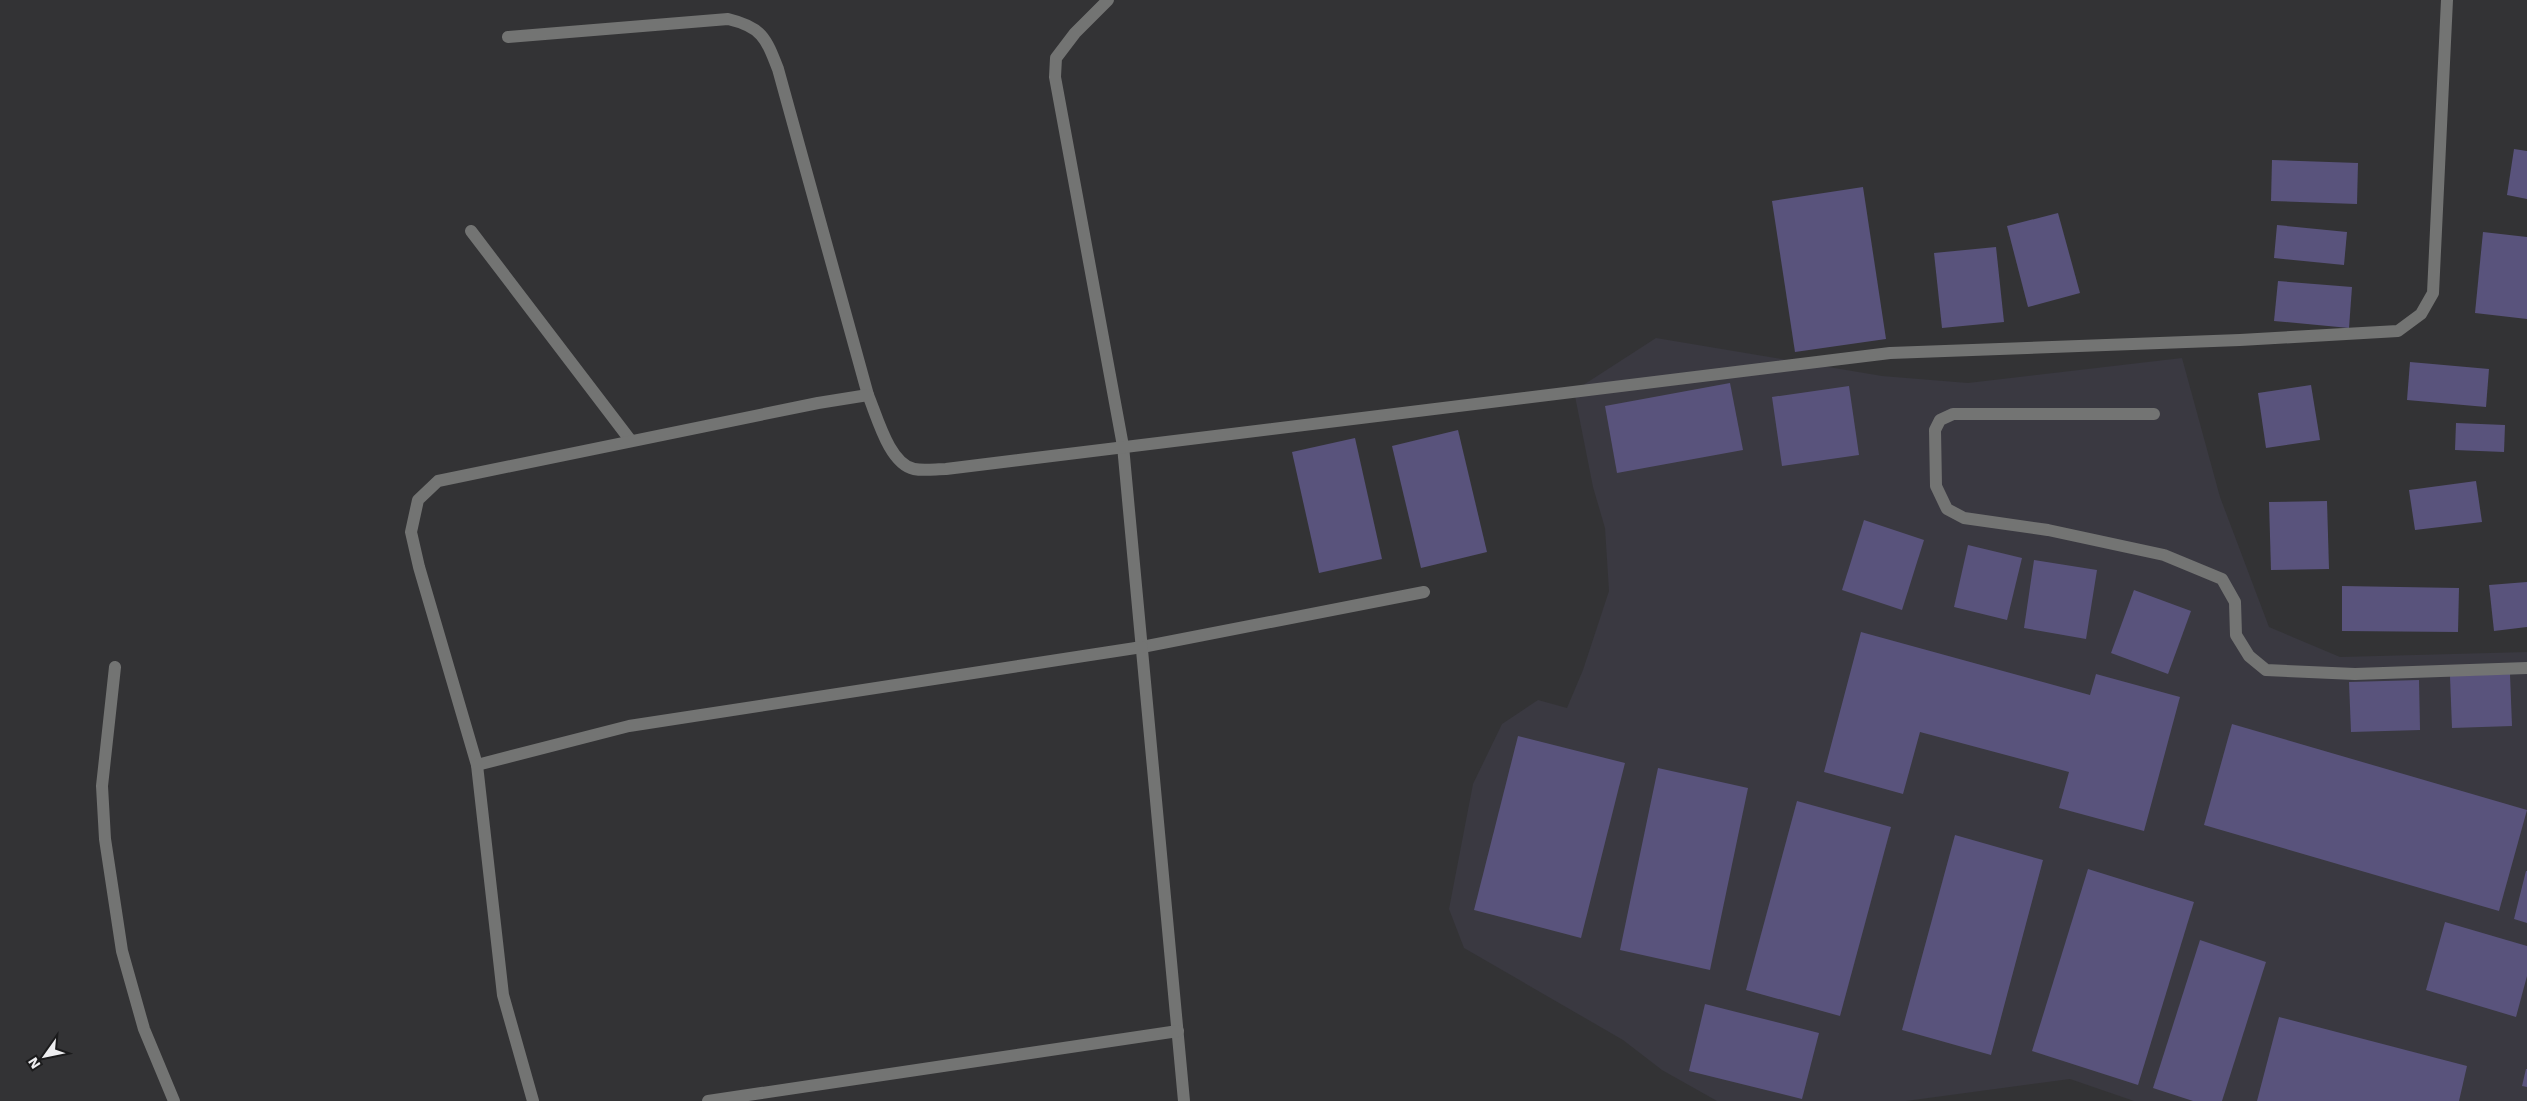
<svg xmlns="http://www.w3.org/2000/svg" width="2527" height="1101" font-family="'Work Sans',sans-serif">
  <rect width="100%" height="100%" fill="#333335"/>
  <path fill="#3a3941" d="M1656,338l226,38 86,7 214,-25 38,139 49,130 71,30 187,-5v449h-393l-64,-22 -164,22h-189l-55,-31 -39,-30 -159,-92 -15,-39 24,-125 29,-60 36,-24 29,8 16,-38 26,-79 -4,-63 -12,-41 -19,-96z"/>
  <g fill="#59537c">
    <path d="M2514,149l13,2v48l-20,-4z"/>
    <path d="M2272,160l86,3 -1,41 -86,-3z"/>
    <path d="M1863,187l23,152 -91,13 -23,-151z"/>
    <path d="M2058,213l22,80 -52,14 -21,-81z"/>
    <path d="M2277,225l70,7 -3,33 -70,-7z"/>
    <path d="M2483,232l44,5v82l-52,-6z"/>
    <path d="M1996,247l8,75 -62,6 -8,-75z"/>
    <path d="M2278,281l74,6 -3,41 -75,-7z"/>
    <path d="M2410,362l79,7 -3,38 -79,-7z"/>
    <path d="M1730,383l13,67 -126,23 -12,-67z"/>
    <path d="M2311,385l9,55 -54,8 -8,-55z"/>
    <path d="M1849,386l10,69 -77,11 -10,-69z"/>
    <path d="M2456,423l49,2 -1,27 -49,-2z"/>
    <path d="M1458,430l29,122 -66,16 -29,-122z"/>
    <path d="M1355,438l27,121 -63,14 -27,-121z"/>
    <path d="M2476,481l6,41 -67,8 -6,-40z"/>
    <path d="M2327,501l2,68 -58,1 -2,-68z"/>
    <path d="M1864,520l60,20 -22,70 -60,-20z"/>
    <path d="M1968,545l54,13 -15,62 -53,-13z"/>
    <path d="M2034,560l63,10 -11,69 -62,-11z"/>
    <path d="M2527,582v45l-33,4 -5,-46z"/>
    <path d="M2342,586l117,2 -1,44 -116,-1z"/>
    <path d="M2134,590l57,21 -23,63 -57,-21z"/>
    <path d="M1861,632l229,63 6,-21 84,23 -36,134 -85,-23 10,-36 -149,-40 -17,62 -79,-22z"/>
    <path d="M2510,674l2,52 -60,2 -2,-52z"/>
    <path d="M2419,680l1,50 -69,2 -2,-50z"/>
    <path d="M2232,724l295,86 -28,101 -295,-86z"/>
    <path d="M1518,736l107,27 -44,175 -107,-28z"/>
    <path d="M1658,768l90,20 -38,182 -90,-20z"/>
    <path d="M1797,801l94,26 -51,189 -94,-26z"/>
    <path d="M1955,835l88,25 -52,195 -89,-25z"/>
    <path d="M2088,869l106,33 -56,183 -106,-34z"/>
    <path d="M2526,871h1v52l-13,-4z"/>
    <path d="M2445,922l82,24v30l-11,41 -90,-27z"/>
    <path d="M2200,940l66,22 -44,139h-29l-40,-13z"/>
    <path d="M1705,1004l114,29 -17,66 -113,-28z"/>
    <path d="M2279,1017l188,49 -8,35h-202z"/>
    <path d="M2526,1069h1v18l-5,-1z"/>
  </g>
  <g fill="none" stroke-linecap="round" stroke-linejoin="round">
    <g stroke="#737473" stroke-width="12">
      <path d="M2154,414h-201l-13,6 -5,10 1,56 11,23 17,9 84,12 116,25 58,24 13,23 1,33 13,21 17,14 89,4 172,-6"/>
      <path d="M1142,647l282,-55"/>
    </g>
    <g stroke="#737473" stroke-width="12">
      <path d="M1108,0l-33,33 -19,25 -1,19 68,369 61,655"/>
      <path d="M508,37l220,-18c34,8 38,19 50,50l90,326"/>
      <path d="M471,231l160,210"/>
      <path d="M115,667l-13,119 3,53 17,112 22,78 30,72"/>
      <path d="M477,765l-58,-198 -8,-35 7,-32 20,-19 380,-78 50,-8c9,21 21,69 46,74 10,2 22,0 32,0l944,-116 350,-13 158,-9 23,-17 12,-21 14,-293"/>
      <path d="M533,1101l-30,-106 -26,-230 152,-39 513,-79"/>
      <path d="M708,1101l470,-70"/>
    </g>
  </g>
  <g transform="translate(45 1056) rotate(237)" stroke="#1b1b1c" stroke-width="4" paint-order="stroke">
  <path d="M0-4L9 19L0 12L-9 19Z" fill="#eeeef0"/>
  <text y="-8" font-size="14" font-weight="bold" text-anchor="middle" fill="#eeeef0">N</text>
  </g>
</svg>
